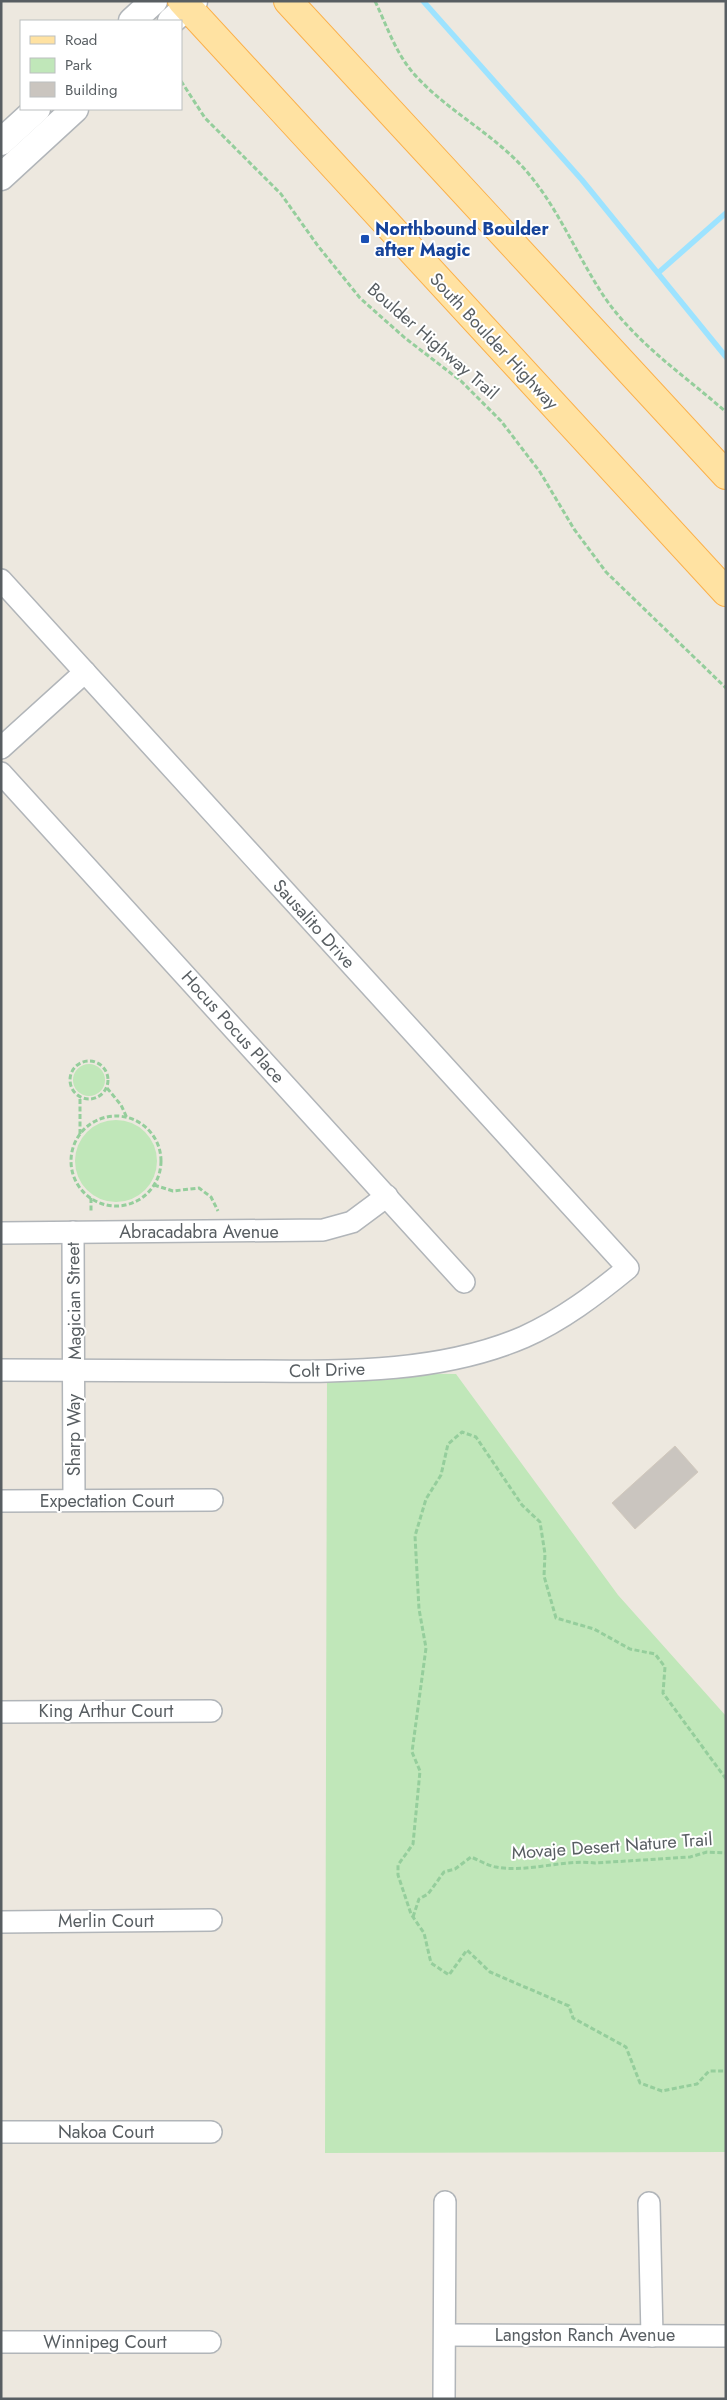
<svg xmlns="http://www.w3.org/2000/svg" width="727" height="2400" font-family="Jost,sans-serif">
  <rect width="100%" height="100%" fill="#ede8df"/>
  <g fill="#c0e7b9">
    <circle cx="89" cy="1080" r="16"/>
    <circle cx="116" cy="1161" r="41"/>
    <path d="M327,1373l129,1 162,221 108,121v436l-401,1z"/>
  </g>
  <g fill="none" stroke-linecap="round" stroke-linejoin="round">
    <g stroke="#9de3ff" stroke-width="5.5">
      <path d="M423,1l159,179 144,177"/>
      <path d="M658,273l68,-60"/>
    </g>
  </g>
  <path fill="#cac5bf" stroke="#d2c9bd" d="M675,1446l23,26 -63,57 -23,-26z"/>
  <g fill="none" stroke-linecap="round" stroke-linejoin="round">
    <g stroke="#b1b5b9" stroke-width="24">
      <g id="minor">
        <path d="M1,580l627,688c-33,27 -66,52 -104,69 -91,39 -195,34 -292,34 -77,0 -154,-1 -231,-1"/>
        <path d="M1,748l84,-76"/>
        <path d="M1,773l463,509"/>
        <path d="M73,1232l1,268"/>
        <path d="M1,1233l322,-3 29,-8 35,-26"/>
        <path d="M1,1501l211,-1"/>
        <path d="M1,1712l210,-1"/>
        <path d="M1,1922l210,-2"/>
        <path d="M1,2132h210"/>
        <path d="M649,2203l3,133"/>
        <path d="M445,2335l281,1"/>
        <path d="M1,2342h209"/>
        <path d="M444,2399l1,-197"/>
      </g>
    </g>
    <g stroke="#b1b5b9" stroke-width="29">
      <g id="tertiary">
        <path d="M132,21l22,-20"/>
        <path d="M171,21l23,-20"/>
        <path d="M1,142l36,-33"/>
        <path d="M1,177l74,-68"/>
      </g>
    </g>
    <g stroke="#fbb04a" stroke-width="30">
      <g id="primary">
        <path d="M182,1l544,591"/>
        <path d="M288,1l438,474"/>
      </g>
    </g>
    <g stroke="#95ce9c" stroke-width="3" stroke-dasharray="5 2.5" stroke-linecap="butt">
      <path d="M375,1c12,25 20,51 39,73 34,38 81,60 114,99 32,38 50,85 77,125 33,47 79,77 121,114"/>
      <path d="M181,81l24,37 76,76 37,52 42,52 45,40 56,43 40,40 39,51 34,57 32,43 120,116"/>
      <circle cx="89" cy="1080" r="19"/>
      <path d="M107,1088l14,17 6,13"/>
      <circle cx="116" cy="1161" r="45"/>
      <path d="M80,1134v-37"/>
      <path d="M154,1185l19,6 26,-3 12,9 7,14"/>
      <path d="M91,1198v15"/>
      <path d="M726,1779l-63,-86 2,-26 -10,-13 -25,-5 -36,-20 -38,-11 -12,-42 1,-22 -5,-32 -18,-17 -46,-68 -14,-5 -14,12 -7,31 -15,24 -11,37 4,73 7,39 -14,104 8,19 -7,73 -15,21v10l13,39 13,19 7,30 18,12 18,-25 23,22 79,34 4,12 53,29 14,36 22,8 35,-7 12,-13h17"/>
      <path d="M413,1917l6,-18 9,-5 16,-22 11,-3 16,-12c8,3 17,9 25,10 31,6 68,-8 99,-4l95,-6 17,-5 19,1"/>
    </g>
    <use href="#minor" stroke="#fff" stroke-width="21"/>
    <use href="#tertiary" stroke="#fff" stroke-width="26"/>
    <use href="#primary" stroke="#ffe2a2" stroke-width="28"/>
  </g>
  <rect fill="#1a4fb4" stroke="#fff" stroke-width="2" x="360" y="234" width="10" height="10" rx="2.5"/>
  <g text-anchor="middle" stroke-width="4" stroke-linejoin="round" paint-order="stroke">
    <g font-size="18" font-weight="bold" fill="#164399" stroke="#fff" text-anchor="start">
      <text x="375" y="235">Northbound Boulder<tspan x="375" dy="21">after Magic</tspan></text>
    </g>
    <g font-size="18" fill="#585e62" stroke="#fff">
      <text transform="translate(433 341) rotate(41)" y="6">Boulder Highway Trail</text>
      <text transform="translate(494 341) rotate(47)" y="6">South Boulder Highway</text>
      <text transform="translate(314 924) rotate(48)" y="6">Sausalito Drive</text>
      <text transform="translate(233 1027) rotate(48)" y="6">Hocus Pocus Place</text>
      <text x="199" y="1238">Abracadabra Avenue</text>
      <text transform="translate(74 1301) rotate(-91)" y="6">Magician Street</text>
      <text transform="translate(327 1370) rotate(-2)" y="6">Colt Drive</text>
      <text transform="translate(74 1435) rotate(-90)" y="6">Sharp Way</text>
      <text x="107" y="1507">Expectation Court</text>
      <text x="106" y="1717">King Arthur Court</text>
      <text transform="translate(612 1846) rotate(-4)" y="6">Movaje Desert Nature Trail</text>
      <text x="106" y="1927">Merlin Court</text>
      <text x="106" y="2138">Nakoa Court</text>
      <text x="585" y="2341">Langston Ranch Avenue</text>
      <text x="105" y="2348">Winnipeg Court</text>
    </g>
  </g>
  <rect width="727" height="2400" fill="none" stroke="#585e62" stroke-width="5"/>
  <rect x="20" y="20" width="162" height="90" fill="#ffffff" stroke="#bcbfc0"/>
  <rect x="30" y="36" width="25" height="8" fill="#ffe2a2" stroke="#bcbfc0"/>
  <text x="65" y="45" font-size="15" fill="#585e62">Road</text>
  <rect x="30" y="58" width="25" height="15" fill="#c0e7b9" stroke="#bcbfc0"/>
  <text x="65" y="70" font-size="15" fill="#585e62">Park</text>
  <rect x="30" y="82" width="25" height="15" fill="#cac5bf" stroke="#bcbfc0"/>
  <text x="65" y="95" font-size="15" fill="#585e62">Building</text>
</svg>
